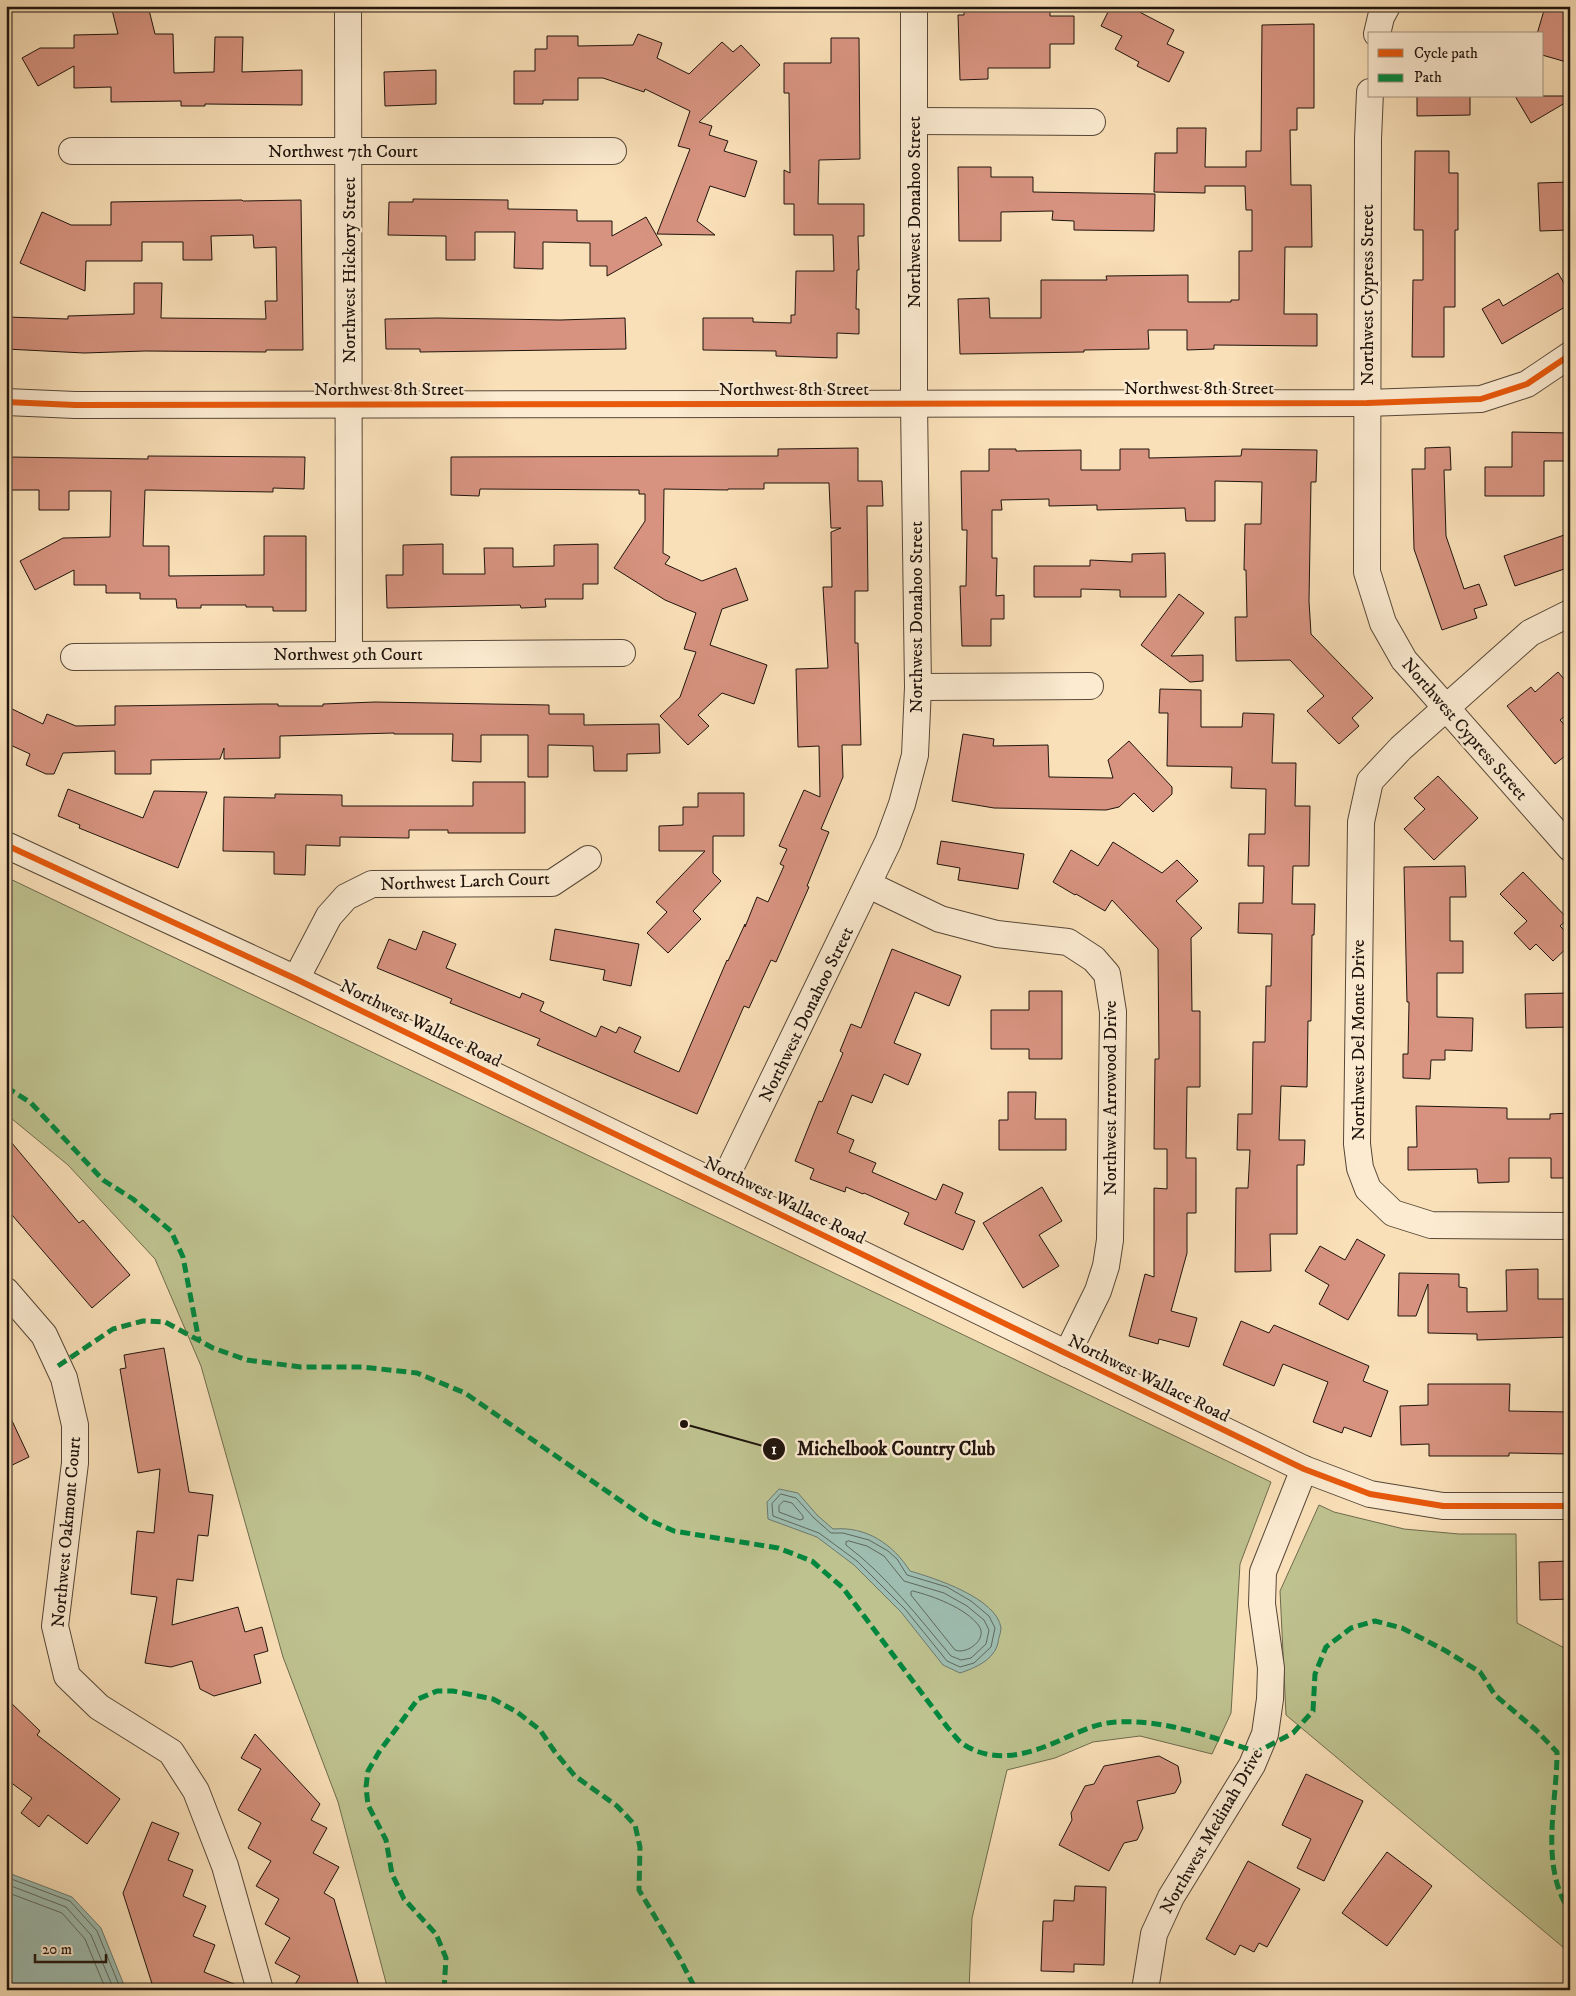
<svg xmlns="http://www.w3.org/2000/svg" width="1576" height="1996" font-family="'IM FELL DW Pica',serif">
  <rect width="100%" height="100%" fill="#fae0b8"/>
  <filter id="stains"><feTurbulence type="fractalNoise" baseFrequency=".004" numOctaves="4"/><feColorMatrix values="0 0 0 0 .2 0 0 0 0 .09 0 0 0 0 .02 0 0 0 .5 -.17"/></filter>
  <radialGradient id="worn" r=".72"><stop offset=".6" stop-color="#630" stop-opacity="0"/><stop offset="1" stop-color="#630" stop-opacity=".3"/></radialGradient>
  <g fill="#bec28f" stroke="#6e6b4e">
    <path d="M6,877l1265,605 -31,82 -9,149 -19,41 -72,-18 -47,6 -38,16 -48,12 -35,148 -3,72h-581l-50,-188 -55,-145 -82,-291 -46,-107 -87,-94 -62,-51z"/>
    <path d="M1319,1505l15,7 70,17 55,5h57l1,89 53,28v302l-284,-238 -6,-124z"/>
  </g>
  <g fill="#9ebdb0" stroke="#6b796f">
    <path d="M779,1489l19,4 19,22 16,14c33,-3 60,15 77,42 24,7 87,27 91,57 0,5 -3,11 -3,15 -4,17 -23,25 -38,30l-17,-8 -42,-53 -47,-47 -37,-28 -49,-18 -1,-17z"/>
    <path d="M6,1872l66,25 29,31 25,62h-120z"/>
  </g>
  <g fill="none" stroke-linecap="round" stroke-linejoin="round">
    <g stroke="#5e685e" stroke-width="1">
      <path d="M781,1494l15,4 18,20 17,15h12l26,7 19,11 9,8 10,16 40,12 24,14 18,15 6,12 -4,19 -17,16 -14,4 -13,-6 -42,-52 -48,-48 -38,-28 -46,-17 -1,-12z"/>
      <path d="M784,1501l8,2 11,13v3l-3,1 -21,-8v-6z"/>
      <path d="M849,1541l18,5 17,10 20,25 40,12 23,13 17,14 5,10 -3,14 -15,14 -10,2 -10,-4c-33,-39 -64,-80 -105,-111v-3z"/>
      <path d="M913,1591c20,5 53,17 66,35 9,13 -12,29 -24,24l-44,-55v-3z"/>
      <path d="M6,1877l64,24 27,30 24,59"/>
      <path d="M6,1884l60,23 25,28 23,55"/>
      <path d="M6,1892l56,21 23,26 21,51"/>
    </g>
  </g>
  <g fill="#d79380" stroke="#1f140d">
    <path d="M111,6h37l7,28h18l1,39 40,-1 1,-35h28l-1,35 60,-2v35l-97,-1v2h-24v-5l-70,1v-15l-37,1v-22l-36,20 -16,-28 18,-10h34v-13l44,-1z"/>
    <path d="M964,6h30v3l56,-1v8h24v28h-24v24h-62v11l-28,1 -2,-65h6z"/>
    <path d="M1111,6h17l46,24 -7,14 17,8 -15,30 -32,-16 2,-4 -24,-13 7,-13 -21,-10z"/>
    <path d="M1545,7l25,7v49l-28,-8v-21h-5z"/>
    <path d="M1314,24v84h-17v22h-7l1,55h20l1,62h-27l-1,67h33v32l-103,-1v4l-27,1v-20h-39l1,19 -65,1v2l-124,2 -2,-55 31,-1 1,20h51v-38h66l-1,-4 82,-1v27h43v-2h8v-49h13v-41h-6l-1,-24h-40v7l-51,-1 1,-39h22v-25h29l-1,39h41v-16h15l1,-126z"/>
    <path d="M638,34l24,9 -5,15 32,16 33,-32 11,10 8,-7 19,20 -61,57 13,4 -3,9 19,6 -4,10 33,10 -12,36 -35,-11 -13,35 18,14 -58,-1 33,-85 -12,-3 12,-35 -45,-22 -1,3 -41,-14h-25v22h-35v4h-29v-33h21v-22h12v-13h31v10l55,-1z"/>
    <path d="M831,38h28l1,121 -41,1 -1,44h46v32h-6l1,34h-2l-1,39h3v25l-22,-1v25l-61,-2v-5l-73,-1v-32h50v4l38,1v-8h4l1,-44h38l-1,-36h-39v-31h-10v-34l6,3 -1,-80h-5v-30h47z"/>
    <path d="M436,70v34l-51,2 -1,-34z"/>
    <path d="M1417,96h53v19l-53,1z"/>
    <path d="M1515,96h55v4l-39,23z"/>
    <path d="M1415,151h34v22h9v57h-3v77h-11v50h-32l1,-77h10v-50h-9z"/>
    <path d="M958,167h33v10h42v15l122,2 -1,37 -80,-1v-9l-22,-1 1,-9 -52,1v29h-42z"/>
    <path d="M1570,182l-1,48 -29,1 -2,-48z"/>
    <path d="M413,199l95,1v9l69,1v11h35v15l34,-19 16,28 -55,31v-10h-17v-23l-47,-1v27l-29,-1 1,-36h-40v28h-29v-24l-58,-1 1,-33h24z"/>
    <path d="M242,200l1,1 58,-1 2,150h-37v2l-121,-1 -61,2 -78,-4v-32l62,2v-3l66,-2v-31h28l-1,35 105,1 -1,-18h12l-1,-54 -22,1 -1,-13 -42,1 1,24h-29v-18h-41v19h-56l-1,30 -65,-28 22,-51 29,13h40v-23z"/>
    <path d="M1558,273l12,20v11l-68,40 -20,-35 17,-10 4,7z"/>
    <path d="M437,318l123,2 65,-2 1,31 -206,3v-3h-34l-1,-30z"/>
    <path d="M1512,432l58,1v28h-26v35h-59v-29h27z"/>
    <path d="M1450,447l1,23h-7l2,66 18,53 15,-5 8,21 -13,4 3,9 -35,12 -28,-81 -2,-80h13v-21z"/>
    <path d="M858,448v33h24l1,25h-16l1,85h-13v52h3l3,102h-19l1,32 -22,52 8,3 -22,54 2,1 -33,75 -5,-2 -22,48 -5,-2 -47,108 -160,-69 3,-6 -90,-36 2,-4 -75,-31 12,-29 27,11 7,-19 33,13 -10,24 74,30 2,-5 22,9 -4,9 56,26 5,-11 15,7 3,-6 22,10 -7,15 45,20 48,-112 1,1 17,-37v3l12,-30 11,5 16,-36 -4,-2 7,-15 -8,-3 25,-56 16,7 -1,-51 -21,1 -2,-78 32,-1 -5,-81h9l-1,-55 10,-4h-10l-2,-45h-65v6h-36v1l-64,-1 -1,64 7,4 -5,7 37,17 34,-13 12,32 -26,9 -12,36 57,20 -13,39 -32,-11 -24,22 11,11 -21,19 -28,-29 20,-19 16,-45 -12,-3 12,-36 -31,-13 -51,-32 31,-47v-27h-6v-4l-159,-1 -1,7 -28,-1v-38l327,-1v-7z"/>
    <path d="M989,449h27v2l65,-1v20h39v-21h29v9l92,-2 1,-7 75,1 -1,32h-5l-2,119 2,33 62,64 -21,20 7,8 -20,18 -32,-33 17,-15 -34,-36 -54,1 -1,-44h12l-1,-47h-2l1,-46h16l1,-42 -47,-1v40h-29l-1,-13 -88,2v-5l-48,1v-7l-48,1 1,10h-10v48h5l-1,38 8,-1v24h-13v27h-29l-2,-60h6l1,-56h-5l-1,-59h28z"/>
    <path d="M148,456l157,1 -1,32 -31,-1v4l-128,-2 -2,56h26v30l95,-1v-39h42v75h-33v-4h-27v-2h-45v3h-24l-1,-9h-36v-6h-34v-8h-32v-15l-39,20 -15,-29 43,-23 47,-1 1,-46h-42v19h-30v-20h-31v-33l140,2z"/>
    <path d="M1570,533v34l-55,19 -11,-30z"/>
    <path d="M443,544v30h42l-1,-26h29v19l41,-1v-21l44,-1v40h-15v15h-38l1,8 -25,1 -1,-3 -133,3 -1,-33h17v-30z"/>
    <path d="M1165,553l1,44h-46v-7l-39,-1v8h-47v-31h56v-6l42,2v-8z"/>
    <path d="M1179,594l25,19 -33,43 32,-1v26l-13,1 -49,-37z"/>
    <path d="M1558,672l12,14v26l-10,8 10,11v21l-15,12 -48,-58 24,-19 4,5z"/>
    <path d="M1160,689l41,1v37h41l1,-14 31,1 -2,49h24l-1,43h15l-1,60h-16l-1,38h23l-1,31h-2l-1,86h-3l-1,66 -26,-1 -2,54h26l-1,25h-7v69h-27l1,37 -36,1 1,-84h12l2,-38h-13l1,-36h14l1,-72h12l1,-56h5l1,-52 -34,-1 1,-30h24l1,-37h-16l1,-32h16l1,-45 -35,-1 1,-21 -65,-1 1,-53h-9z"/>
    <path d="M375,702l174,3v9h35v11l75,-1 1,29 -33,1v17h-33l-1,-25 -45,-1v32h-20v-42h-47v27l-29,-1 1,-27h-59v-1l-114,3v22l-56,1v-11l-4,11 -69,1v14h-36v-23l-52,2 -9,21h-8l-20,-9 4,-11 -24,-11v-37l37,18 4,-10 29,12 39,-1v-19l147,-2h16v2h45v-2z"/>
    <path d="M963,734l31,5 -1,7 55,-1 1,32 64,1 -5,-18 21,-19 43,46v7l-19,18 -19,-19 -15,14 -13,3 -112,-2 -42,-7z"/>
    <path d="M1438,776l40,42 -44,42 -30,-31 21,-20 -11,-11z"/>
    <path d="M473,782h52v51h-77v-3h-39v8l-69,-1v9l-34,-1 -1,30 -31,-1v-22l-51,-1 1,-54 51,1v-4l67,1v11h131z"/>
    <path d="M68,789l75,29 11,-27 53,1 -29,76 -99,-40 1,-3 -22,-9z"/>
    <path d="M698,793h46v43h-31v37l8,8 -28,30 8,8 -33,34 -21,-20 20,-21 -11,-10 49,-51h-46v-25l24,-1v-18h15z"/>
    <path d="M941,841l83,13 -6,35 -60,-9 2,-12 -23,-4z"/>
    <path d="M1113,842l49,31 15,-13 21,21 -22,20 26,27 -11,10 1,73h8v76h-13l-1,71h10v55h-9v40l-16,58 26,7 -8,29 -30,-8 -1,5 -29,-8 16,-62 9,3v-89l13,1v-40h-13l1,-90h4l-1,-110 -46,-49 -7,11 -29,-17 -1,1 -22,-13 18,-32 27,16z"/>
    <path d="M1465,866l1,31h-16v44h13v32h-26v44l36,1 -1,33 -27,-1v10h-14l-1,19 -27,-1v-24h5l1,-52h-2l-3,-135z"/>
    <path d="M1523,872l45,47 -8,7 10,10v9l-17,16 -17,-17 -6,6 -16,-17 13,-12 -27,-27z"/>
    <path d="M555,929l84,15 -8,42 -28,-6 2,-10 -55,-10z"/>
    <path d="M892,949l69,27 -12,30 -34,-14 -21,51 27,11 -13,31 -24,-11 -12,29 -20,-8 -15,38 17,7 -5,12 27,11 -4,9 64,28 7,-16 20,9 -8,20 20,8 -12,29 -59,-26 5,-11 -45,-20 -1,1 -17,-7 -1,5 -35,-13 4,-10 -19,-8 24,-60 3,1 21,-49 -3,-2 11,-27 10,4z"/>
    <path d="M1029,991h33v68h-33v-10h-38v-39h38z"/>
    <path d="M1570,993v34l-44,1 -1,-34z"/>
    <path d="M1008,1092h28l-1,27h31v31h-67v-30h9z"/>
    <path d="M1416,1106l91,2v11h43v-5l20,-1v65h-19v-20h-42v24l-31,1 -1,-14 -69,1v-23h9z"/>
    <path d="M6,1136l73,87 4,-3 47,55 -38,33 -86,-100z"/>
    <path d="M1042,1187l20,34 -23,14 20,31 -36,22 -40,-65z"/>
    <path d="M1357,1239l28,16 -37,65 -29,-16 10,-19 -24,-14 15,-25 25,14z"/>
    <path d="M1538,1269v30h32v38l-93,3v-6l-49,-1v-49l-12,32h-18l1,-43 60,1v13l8,1v24l40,-1 -1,-41z"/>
    <path d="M1241,1321l28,12 5,-8 95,41 -6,15 25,10 -17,46 -27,-10 -2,6 -29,-11 15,-40 -45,-18 -9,22 -51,-21z"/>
    <path d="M164,1348l25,144 24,3 -5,41 -10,-1 -5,46 -16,-2 -5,46 66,-18 7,25 17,-5 6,24 -14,4 7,28 -47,13 -14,-7 -8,-28 -21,6 -26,-4 12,-66 -26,-3 6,-63 17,2 6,-64 -22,4 -18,-104 6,-1 -2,-13z"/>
    <path d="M1428,1384h82l-1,27 61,1v42l-61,-1v3h-80v-12l-28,1 -1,-39 28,-1z"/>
    <path d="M6,1408l23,49 -23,11z"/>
    <path d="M1570,1561v38l-30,1 -1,-38z"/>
    <path d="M6,1698l34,33 -3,4 83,64 -33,45 -39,-29 -9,12 -18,-14 11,-15 -26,-19z"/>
    <path d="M255,1734l65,70 -9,16 16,8 -14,25 26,14 -15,26 10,6 26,91h-68l8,-14 -25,-13 15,-25 -25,-14 14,-25 -23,-13 15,-25 -23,-13 13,-25 -23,-13 23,-41 -20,-11z"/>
    <path d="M1159,1756l19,10 3,16 -6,11 -38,8 6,27 -6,12 -13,3 -15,28 -50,-26 13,-25 -1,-7 14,-27 9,-2 10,-18z"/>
    <path d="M1306,1774l57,27 -39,80 -27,-13 14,-29 -29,-14z"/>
    <path d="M152,1822l27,11 -11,27 25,10 -10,26 23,10 -13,30 22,9 -11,27 40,16v2h-90l-31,-97z"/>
    <path d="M1387,1852l45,34 -45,60 -45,-33z"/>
    <path d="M1248,1861l52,28 -33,58 -8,-4 -5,9 -14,-7 -5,10 -29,-16z"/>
    <path d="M1075,1886l31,1 -2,78 -30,-1v8l-33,-1 2,-50h10l1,-21 20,1z"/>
  </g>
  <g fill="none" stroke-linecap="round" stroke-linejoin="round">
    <g stroke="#564738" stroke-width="28">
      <g id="minor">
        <path d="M348,6l1,648"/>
        <path d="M1377,34l4,-17 6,-11"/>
        <path d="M1370,92l-2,47 -1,433 16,51 21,37 166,188"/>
        <path d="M914,121l178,1"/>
        <path d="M72,151h541"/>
        <path d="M6,402l69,3 1292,-2 114,-4 46,-15 43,-29"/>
        <path d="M1570,613l-40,20 -129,115 -31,33 -9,41 -4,322 3,24 8,21 25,24 38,12 139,1"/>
        <path d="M74,657l548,-4"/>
        <path d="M918,687l172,-1"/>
        <path d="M6,845l290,134 1008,490 66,25 73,12h127"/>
        <path d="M869,885l71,34 57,15 71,8 26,17 13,15 6,38 -3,228 -4,26 -8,25 -31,63"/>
        <path d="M296,979l33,-63 17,-19 26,-13 180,-1 36,-24"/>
        <path d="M722,1185l166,-343 14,-38 13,-49 3,-68 -4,-283v-398"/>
        <path d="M6,1291l38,44 20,43 11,47v38l-20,163 12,50 32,31 72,45 25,39 29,75 35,124"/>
        <path d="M1145,1990l9,-56 17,-37 81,-132 13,-31 5,-35 1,-31 -9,-64 1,-32 41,-103"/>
      </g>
    </g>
    <use href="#minor" stroke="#fcebd1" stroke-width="26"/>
    <g stroke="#00873e" stroke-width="5" stroke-dasharray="10 5" stroke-linecap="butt">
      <path d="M6,1087l25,16 72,77 30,19 38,32 12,26 16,84"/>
      <path d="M58,1366l55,-37 30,-8 22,1 48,26 34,12 54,7h61l55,6 48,20 182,126 27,12 104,17 34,13 31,27 105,140c5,5 9,12 15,16 33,22 70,9 102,-6 16,-7 33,-15 51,-16 48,-3 96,15 141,30l36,-19 20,-22 2,-37 11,-27 25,-19 24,-7 27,7 44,23 34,21 15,23 41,35 21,22c0,53 -18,113 13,160"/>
      <path d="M444,1990l2,-32 -10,-24 -32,-35 -12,-25 -6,-34 -18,-35 -2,-18 2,-16 11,-19 39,-53 19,-8h16l40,8 24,13 23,18 15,22 20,24 42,30 18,19 5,22 -1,43 40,67 17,33"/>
    </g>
    <g stroke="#fcebd1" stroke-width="9">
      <g id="cycleway">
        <path d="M6,402l69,3 1292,-2 114,-4 46,-15 43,-29"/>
        <path d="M6,845l290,134 1008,490 66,25 73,12h127"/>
      </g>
    </g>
    <use href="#cycleway" stroke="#e8590c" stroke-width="6"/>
  </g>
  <g text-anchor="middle" stroke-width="5" stroke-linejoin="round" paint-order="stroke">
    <g font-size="18" fill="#1f140d" stroke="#fcebd1">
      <text x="343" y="157">Northwest 7th Court</text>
      <text transform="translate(914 212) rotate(-90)" y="6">Northwest Donahoo Street</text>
      <text transform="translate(349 270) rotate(-90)" y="6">Northwest Hickory Street</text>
      <text transform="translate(1367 295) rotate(-90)" y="6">Northwest Cypress Street</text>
      <text x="1199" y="394">Northwest 8th Street</text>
      <text x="389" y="395">Northwest 8th Street</text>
      <text x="794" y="395">Northwest 8th Street</text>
      <text transform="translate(916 617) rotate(-90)" y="6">Northwest Donahoo Street</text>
      <text x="348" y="660">Northwest 9th Court</text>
      <text transform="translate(1465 729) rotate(49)" y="6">Northwest Cypress Street</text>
      <text transform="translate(465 881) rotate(-2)" y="6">Northwest Larch Court</text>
      <text transform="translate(806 1014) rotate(-64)" y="6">Northwest Donahoo Street</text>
      <text transform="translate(421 1023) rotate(26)" y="6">Northwest Wallace Road</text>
      <text transform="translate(1358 1040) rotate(-90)" y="6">Northwest Del Monte Drive</text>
      <text transform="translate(1110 1098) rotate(-90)" y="6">Northwest Arrowood Drive</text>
      <text transform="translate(785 1200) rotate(26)" y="6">Northwest Wallace Road</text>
      <text transform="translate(1149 1378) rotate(26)" y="6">Northwest Wallace Road</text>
      <text transform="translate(66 1532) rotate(-85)" y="6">Northwest Oakmont Court</text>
      <text transform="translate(1211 1831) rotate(-60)" y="6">Northwest Medinah Drive</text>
    </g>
  </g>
  <path fill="none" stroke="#1f140d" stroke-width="2" d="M684 1424L774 1449"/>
  <g fill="#1f140d" stroke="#fcebd1" stroke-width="2">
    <circle cx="684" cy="1424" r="5"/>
    <circle cx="774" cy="1449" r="12"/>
  </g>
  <g font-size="15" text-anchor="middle" font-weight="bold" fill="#fff">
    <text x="774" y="1454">1</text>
  </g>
  <g font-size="19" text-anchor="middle" font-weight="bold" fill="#1f140d" stroke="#fcebd1" stroke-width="5" stroke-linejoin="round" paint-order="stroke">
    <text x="896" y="1455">Michelbook Country Club</text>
  </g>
  <rect width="1576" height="1996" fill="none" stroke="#fae0b8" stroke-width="25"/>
  <rect x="8" y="8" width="1561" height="1981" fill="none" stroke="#1f140d" stroke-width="2.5"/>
  <rect x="12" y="12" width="1551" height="1971" fill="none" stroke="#1f140d"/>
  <rect x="1368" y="32" width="175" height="65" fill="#fcebd1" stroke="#a49583"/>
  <rect x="1378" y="49" width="25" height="8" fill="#e8590c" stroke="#a49583"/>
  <text x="1414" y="58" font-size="15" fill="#1f140d">Cycle path</text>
  <rect x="1378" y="74" width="25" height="8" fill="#00873e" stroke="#a49583"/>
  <text x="1414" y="82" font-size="15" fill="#1f140d">Path</text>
  <path d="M35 1954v8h71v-8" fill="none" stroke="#1f140d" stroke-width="2.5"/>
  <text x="42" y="1954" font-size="15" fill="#1f140d" stroke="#fcebd1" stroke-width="4" paint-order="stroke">20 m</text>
  <rect width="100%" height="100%" filter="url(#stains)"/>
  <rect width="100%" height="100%" fill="url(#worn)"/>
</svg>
